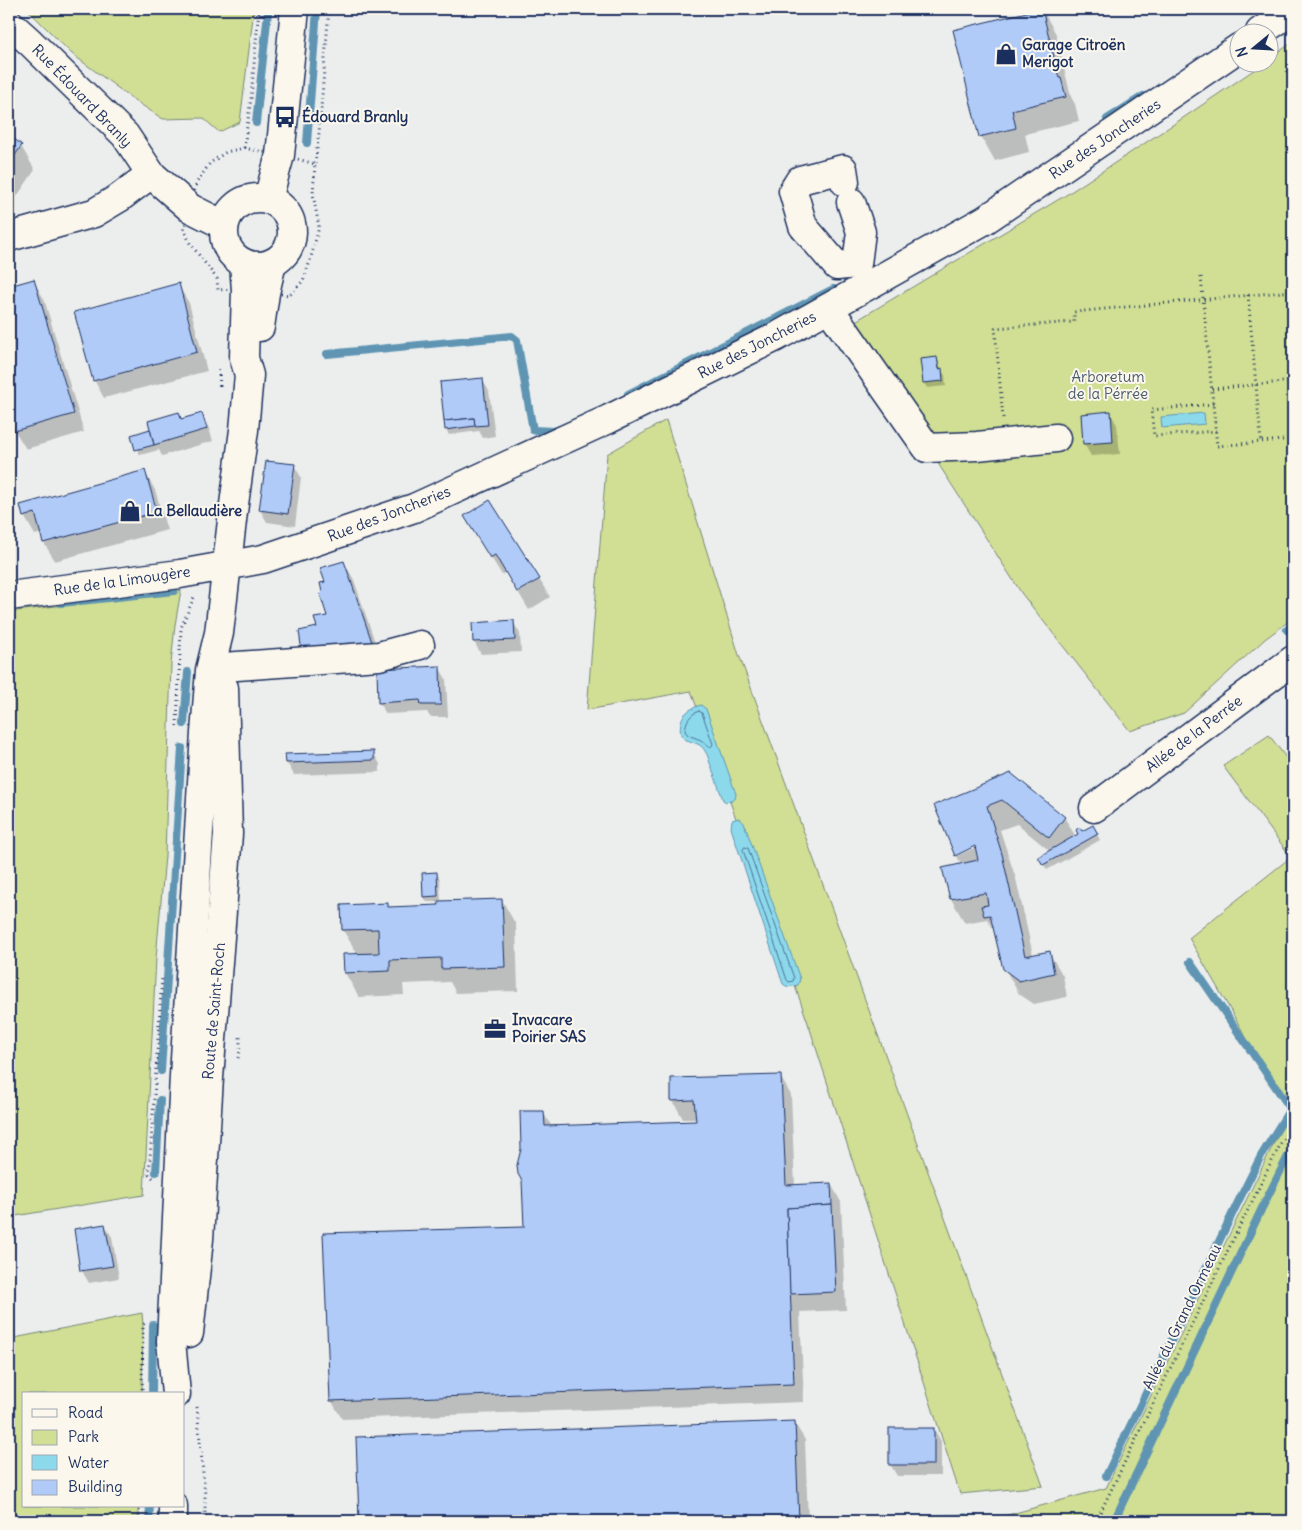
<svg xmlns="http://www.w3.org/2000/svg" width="1302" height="1530" font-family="Delius,sans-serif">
  <rect width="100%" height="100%" fill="#eceeee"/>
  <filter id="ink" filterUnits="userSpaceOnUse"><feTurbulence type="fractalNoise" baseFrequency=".02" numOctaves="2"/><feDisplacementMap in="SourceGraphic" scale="10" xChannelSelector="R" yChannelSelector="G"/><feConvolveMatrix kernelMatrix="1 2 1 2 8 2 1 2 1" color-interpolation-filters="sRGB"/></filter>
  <g filter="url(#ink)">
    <g fill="#d0df93" stroke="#768778">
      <path d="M27,9h227l-14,113 -21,10 -16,-14 -40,1 -29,-19 -62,-46z"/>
      <path d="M1293,42v576l-28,21 -81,74 -54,18 -108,-137 -173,-269 217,-130 114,-75 84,-57 6,-1v-4z"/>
      <path d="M666,420l73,235 304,831 -83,8 -152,-471 -117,-332 -104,19 20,-256z"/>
      <path d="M181,590l-6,35 -4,39 -6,192 -9,102 -12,237 -135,22v-605z"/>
      <path d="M1269,735l24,32v754h-307l120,-33 183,-376 -100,-174 102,-81 -68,-91z"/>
      <path d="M142,1313l1,12 -1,69h-118v112h115v15h-130v-182z"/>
    </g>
    <g fill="#8dd9ec" stroke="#5f95b3">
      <path d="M1204,413l1,11 -43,4 -1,-11z"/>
      <path d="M701,705l5,4 30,85 -1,5 -9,3 -3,-2c-4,-12 -8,-23 -12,-34 -2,-5 -3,-11 -6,-15 -8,-15 -29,-3 -24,-29 2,-10 11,-14 20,-17z"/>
      <path d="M739,818l5,5 56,156 -2,6 -10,2 -5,-3 -52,-156 1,-8z"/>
      <path d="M967,1514l2,7h-51l5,-5z"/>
    </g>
    <g fill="#0003" fill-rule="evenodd">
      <path d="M1042,9l14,25 15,63 4,7 4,17 -54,13 4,18 -34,9 -14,-25z"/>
      <path d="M9,137l12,9 14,24 -26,38z"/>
      <path d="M856,181l4,5 4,19 -22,-1 -5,-18z"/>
      <path d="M33,280l11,19 40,133 -58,17 -11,-18 -6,-22v-121z"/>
      <path d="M178,285l11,18 18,68 -103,27 -10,-18z"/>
      <path d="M937,358l3,6 1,6 4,5 1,11 -19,2 -3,-5z"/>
      <path d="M482,379l7,12 6,45 -12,2 -4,-7 -30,4 -3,-6z"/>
      <path d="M1110,412l7,13 3,29 -29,2 -7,-12z"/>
      <path d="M179,413l3,7 19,-6 7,12 5,15 -51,15 -3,-6 -19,5 -8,-20 20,1z"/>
      <path d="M294,465l7,12 -6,49 -28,-4 -7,-12z"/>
      <path d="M145,472l10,18 12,40 -112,31 -11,-18 -2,-10 -7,2 -11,-19z"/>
      <path d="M476,534l63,45 11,18 -21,13 -23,-38 -4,3z"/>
      <path d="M344,562l10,18 28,83 -64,-35 11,-11 -3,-34z"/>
      <path d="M513,621l7,13 1,18 -40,2 -7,-12z"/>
      <path d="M439,667l7,12 2,38h-18l-3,-5 -41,2 -7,-12z"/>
      <path d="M373,752l7,12v8l-86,3 -7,-12 -1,-7z"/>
      <path d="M1011,774l53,43 12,20 17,-10 7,13 -53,30 -7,-12 11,-6 -34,-28 -17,6 16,49 17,76 16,-3 14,24 4,21 -33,7 -15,-10 -14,-25 -8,-33 -10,-17 -22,4 -14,-24 -8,-30 19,-4 -6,-10 -20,-50zM980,842l1,3 -24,11v-3z"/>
      <path d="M437,874l3,5 1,24 61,-3 14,25 2,66 -62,2 -6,-11 -47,2 1,11 -45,2 -14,-24 13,-18 -15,-25 45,-25 1,3 51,-2v-4h-13l-3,-5z"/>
      <path d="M780,1076l11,19 4,91 36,-2 10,18 5,108 -46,2 4,90 -462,17 -11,-19 194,-171 18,-117 9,15 146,-4 -1,-4h-14l-10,-18z"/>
      <path d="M105,1225l7,12 7,41 -30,5 -7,-12 -7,-41z"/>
      <path d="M794,1422l11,18 3,81h-447l-4,-83z"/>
      <path d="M934,1429l7,12v35h-44l-7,-12z"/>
    </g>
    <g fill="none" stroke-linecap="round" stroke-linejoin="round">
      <g stroke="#497397" stroke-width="1">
        <path d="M699,711l3,2 11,31 -2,3h-2l-8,-7 -13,-5 -3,-4c1,-10 4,-16 14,-20z"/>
        <path d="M745,847l3,1 46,130 -1,3 -4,1 -2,-2 -44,-130z"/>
      </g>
      <g stroke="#5f95b3" stroke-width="8">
        <path d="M1107,119l36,-23"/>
        <path d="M256,123l12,-111"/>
        <path d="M307,143l10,-134"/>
        <path d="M327,354l185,-18 5,4 16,90 21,1 6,-2"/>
        <path d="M628,394l205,-105"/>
        <path d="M61,603l113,-12"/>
        <path d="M1287,630l6,-4"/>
        <path d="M184,724l4,-52"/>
        <path d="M1190,962l100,146"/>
        <path d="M161,1071l21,-323"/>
        <path d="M156,1172l4,-72"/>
        <path d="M152,1394l1,-69"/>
        <path d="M1106,1476l132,-274 23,-46 32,-52"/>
        <path d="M149,1521l1,-15"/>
        <path d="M1114,1521l148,-313 31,-62"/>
      </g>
    </g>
    <g fill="#b0cbf8" stroke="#1b2f5e">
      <path d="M1039,9h3l17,69h2l5,19 -54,13 4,18 -37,9 -26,-107z"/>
      <path d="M9,135l13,10 -13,19z"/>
      <path d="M34,279l40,135 -60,17 -5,-18v-127z"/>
      <path d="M179,283l18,69 -104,29 -19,-69z"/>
      <path d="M937,357l2,12 3,-1 1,13 -20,2 -3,-24z"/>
      <path d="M483,378l5,47 -13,1 -1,-8 -30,3 -4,-39z"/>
      <path d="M1111,411l2,31 -30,2 -2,-30z"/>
      <path d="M179,412l2,7 21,-6 5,16 -53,16 -6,-24z"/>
      <path d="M474,418l1,8 -30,4 -1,-9z"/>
      <path d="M150,429l4,16 -19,5 -4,-15z"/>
      <path d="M266,461l29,3 -7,50 -29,-4z"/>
      <path d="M145,470l12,42 -114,31 -8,-30 -12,4 -3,-12z"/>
      <path d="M490,500l50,79 -23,13 -22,-37 -5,3 -26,-42z"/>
      <path d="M344,561l29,84 -71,8 -3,-22 18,-4 -3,-9 13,-2 -7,-22 2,-2 -2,-9 5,-1 -5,-14z"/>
      <path d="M514,620l1,20 -42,2 -1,-19z"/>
      <path d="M440,666l1,39h-20l-1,-5 -42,3 -1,-34z"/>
      <path d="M374,751v9l-88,3 -1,-9z"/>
      <path d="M1011,773l54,44 -16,21 -47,-38 -15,6 15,48 23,102 25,-5 4,22 -35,8 -16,-12 -13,-54 -6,1 -3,-10 7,-1 -2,-12 -36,6 -8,-31 36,-8 -3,-14 -20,10 -21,-51z"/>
      <path d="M1093,825l5,9 -55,31 -5,-8 40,-23 -2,-4 3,-3 3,4z"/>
      <path d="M437,872l1,24 -15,1 -1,-24z"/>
      <path d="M502,899l3,68 -64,2v-11l-51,2v11l-46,2 -1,-19 36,-1 -1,-24 -36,1 -1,-25 47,-2v4l51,-2 -1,-4z"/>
      <path d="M781,1075l5,110 45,-2 1,22 -45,3 7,176 -464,17 -7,-168 201,-6 -2,-46 -4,-7 -1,-9 4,-16 -1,-38h24l1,15 151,-5 -2,-21 -23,1v-23z"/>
      <path d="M832,1205l4,87 -46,2 -3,-86z"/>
      <path d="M105,1224l8,42 -33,5 -6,-42z"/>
      <path d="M795,1421l4,100h-440l-3,-84z"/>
      <rect x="889" y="1428" width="45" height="37"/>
    </g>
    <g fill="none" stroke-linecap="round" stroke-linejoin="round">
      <g stroke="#1b2f5e" stroke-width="31">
        <g id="minor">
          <path d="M9,23l21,19 95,93 26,39 39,34 34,17"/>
          <path d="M1260,32l33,-22"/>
          <path d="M845,182l-2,-13 -43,11 -7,11 10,35 34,40 20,-2 4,-32 -10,-30"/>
          <circle cx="258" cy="232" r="34"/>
          <path d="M268,199l12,-44 15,-146"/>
          <path d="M9,237l85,-24 25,-15 32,-24"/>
          <path d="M829,308l98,140 50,-2 79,-8"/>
          <path d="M260,327l5,-34 7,-30"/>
          <path d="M9,596l171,-22 83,-15 151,-51 195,-89 167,-82 209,-117 255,-173"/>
          <path d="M223,667l156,-11 41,-11"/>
          <path d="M1094,808l199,-148"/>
          <path d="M189,1333l10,-94 10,-161 19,-244 -4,-146"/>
          <path d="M176,1394l-5,-53 13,-265 21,-343 5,-63 9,-37 14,-121 11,-82 5,-55 -5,-17 2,-68 -2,-27"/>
          <path d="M173,1521v-15"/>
        </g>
      </g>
      <g stroke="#1b2f5e" stroke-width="3" stroke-dasharray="1 4" stroke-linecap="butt">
        <path d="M244,148l50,10 21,6 -2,30 6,33 -9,34 -7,20 -13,14 -55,-6 -17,1 -1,-11 -27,-36 -6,-14 13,-47 13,-19 16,-11z"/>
        <path d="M244,148l7,-50 8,-89"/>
        <path d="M315,164l4,-31 10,-124"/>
        <path d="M1201,277l16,169 76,-7"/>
        <path d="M1248,295l13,147"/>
        <path d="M219,370l1,19"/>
        <path d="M1212,389l81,-8"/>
        <path d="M1213,404l-62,6 3,26 62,-5"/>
        <path d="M1003,418l-8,-90 79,-6v-10l219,-21"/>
        <path d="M177,726l4,-98 13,-31"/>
        <path d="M238,1058l2,-7v-16"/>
        <path d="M153,1178l-4,-4 13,-197"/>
        <path d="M142,1394l1,-69 2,-2"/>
        <path d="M197,1407l8,88v26"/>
        <path d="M139,1521v-15"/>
        <path d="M1096,1521l132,-271 53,-107 12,-19"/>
      </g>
      <use href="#minor" stroke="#fbf7ec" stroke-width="28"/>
    </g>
  </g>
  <defs>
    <g id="shop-bare" transform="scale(1.725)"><path d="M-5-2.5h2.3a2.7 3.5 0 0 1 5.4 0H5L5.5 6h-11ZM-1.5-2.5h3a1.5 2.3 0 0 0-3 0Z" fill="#1b2f5e" stroke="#fbf7ec" stroke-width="2.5" paint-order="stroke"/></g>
    <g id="bus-bare" transform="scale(1.725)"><path d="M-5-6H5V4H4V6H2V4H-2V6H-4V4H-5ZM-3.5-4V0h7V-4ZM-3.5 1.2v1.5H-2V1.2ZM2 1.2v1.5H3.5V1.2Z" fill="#1b2f5e" stroke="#fbf7ec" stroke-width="2.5" paint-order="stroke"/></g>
    <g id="office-bare" transform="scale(1.725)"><path d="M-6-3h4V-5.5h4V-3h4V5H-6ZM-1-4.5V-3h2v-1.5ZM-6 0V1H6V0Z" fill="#1b2f5e" stroke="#fbf7ec" stroke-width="2.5" paint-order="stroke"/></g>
  </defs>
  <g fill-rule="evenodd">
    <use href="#shop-bare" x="1006" y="54"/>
    <use href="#bus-bare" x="285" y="117"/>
    <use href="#shop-bare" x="130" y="511"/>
    <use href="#office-bare" x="495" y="1029"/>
  </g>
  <g text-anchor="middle" stroke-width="4" stroke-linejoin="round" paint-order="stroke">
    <g font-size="15" font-weight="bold" fill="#1b2f5e" stroke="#fbf7ec" text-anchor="start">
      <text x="1022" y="50">Garage Citroën<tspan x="1022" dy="17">Merigot</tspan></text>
      <text x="302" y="122">Édouard Branly</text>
      <text x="146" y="516">La Bellaudière</text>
      <text x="512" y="1025">Invacare<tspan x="512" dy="17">Poirier SAS</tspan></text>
    </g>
    <g font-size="15" fill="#1b2f5e" stroke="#fbf7ec">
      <text transform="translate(82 96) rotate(46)" y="5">Rue Édouard Branly</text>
      <text transform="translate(1105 139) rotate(-34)" y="5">Rue des Joncheries</text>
      <text transform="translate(757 345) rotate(-27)" y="5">Rue des Joncheries</text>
      <text transform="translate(389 514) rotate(-21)" y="5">Rue des Joncheries</text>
      <text transform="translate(122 581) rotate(-8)" y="5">Rue de la Limougère</text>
      <text transform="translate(1194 734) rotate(-37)" y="5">Allée de la Perrée</text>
      <text transform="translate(214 1011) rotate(-85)" y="5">Route de Saint-Roch</text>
      <text transform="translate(1182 1317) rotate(-64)" y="5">Allée du Grand Ormeau</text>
    </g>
    <g font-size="15" fill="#485b6b" stroke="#fbf7ec">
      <text x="1108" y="382">Arboretum<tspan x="1108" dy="17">de la Pérrée</tspan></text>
    </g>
  </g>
  <rect width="1302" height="1530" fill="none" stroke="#fbf7ec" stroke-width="30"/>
  <rect x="15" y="15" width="1272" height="1500" fill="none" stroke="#1b2f5e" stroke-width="2" filter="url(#ink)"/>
  <rect x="22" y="1392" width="162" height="115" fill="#fbf7ec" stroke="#a1a7b3"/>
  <rect x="32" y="1409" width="25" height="8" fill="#fbf7ec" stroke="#a1a7b3"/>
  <text x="68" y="1418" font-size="15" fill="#1b2f5e">Road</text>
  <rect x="32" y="1430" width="25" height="15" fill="#d0df93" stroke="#a1a7b3"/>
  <text x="68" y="1442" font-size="15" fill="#1b2f5e">Park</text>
  <rect x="32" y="1455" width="25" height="15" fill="#8dd9ec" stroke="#a1a7b3"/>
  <text x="68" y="1468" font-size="15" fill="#1b2f5e">Water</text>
  <rect x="32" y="1480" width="25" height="15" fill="#b0cbf8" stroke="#a1a7b3"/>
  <text x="68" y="1492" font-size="15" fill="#1b2f5e">Building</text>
  <g transform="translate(1254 48) rotate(252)"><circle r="24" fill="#fbf7ec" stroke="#a1a7b3"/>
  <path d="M0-4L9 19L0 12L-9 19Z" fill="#1b2f5e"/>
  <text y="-8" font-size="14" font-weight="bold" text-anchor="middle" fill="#1b2f5e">N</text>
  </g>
</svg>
